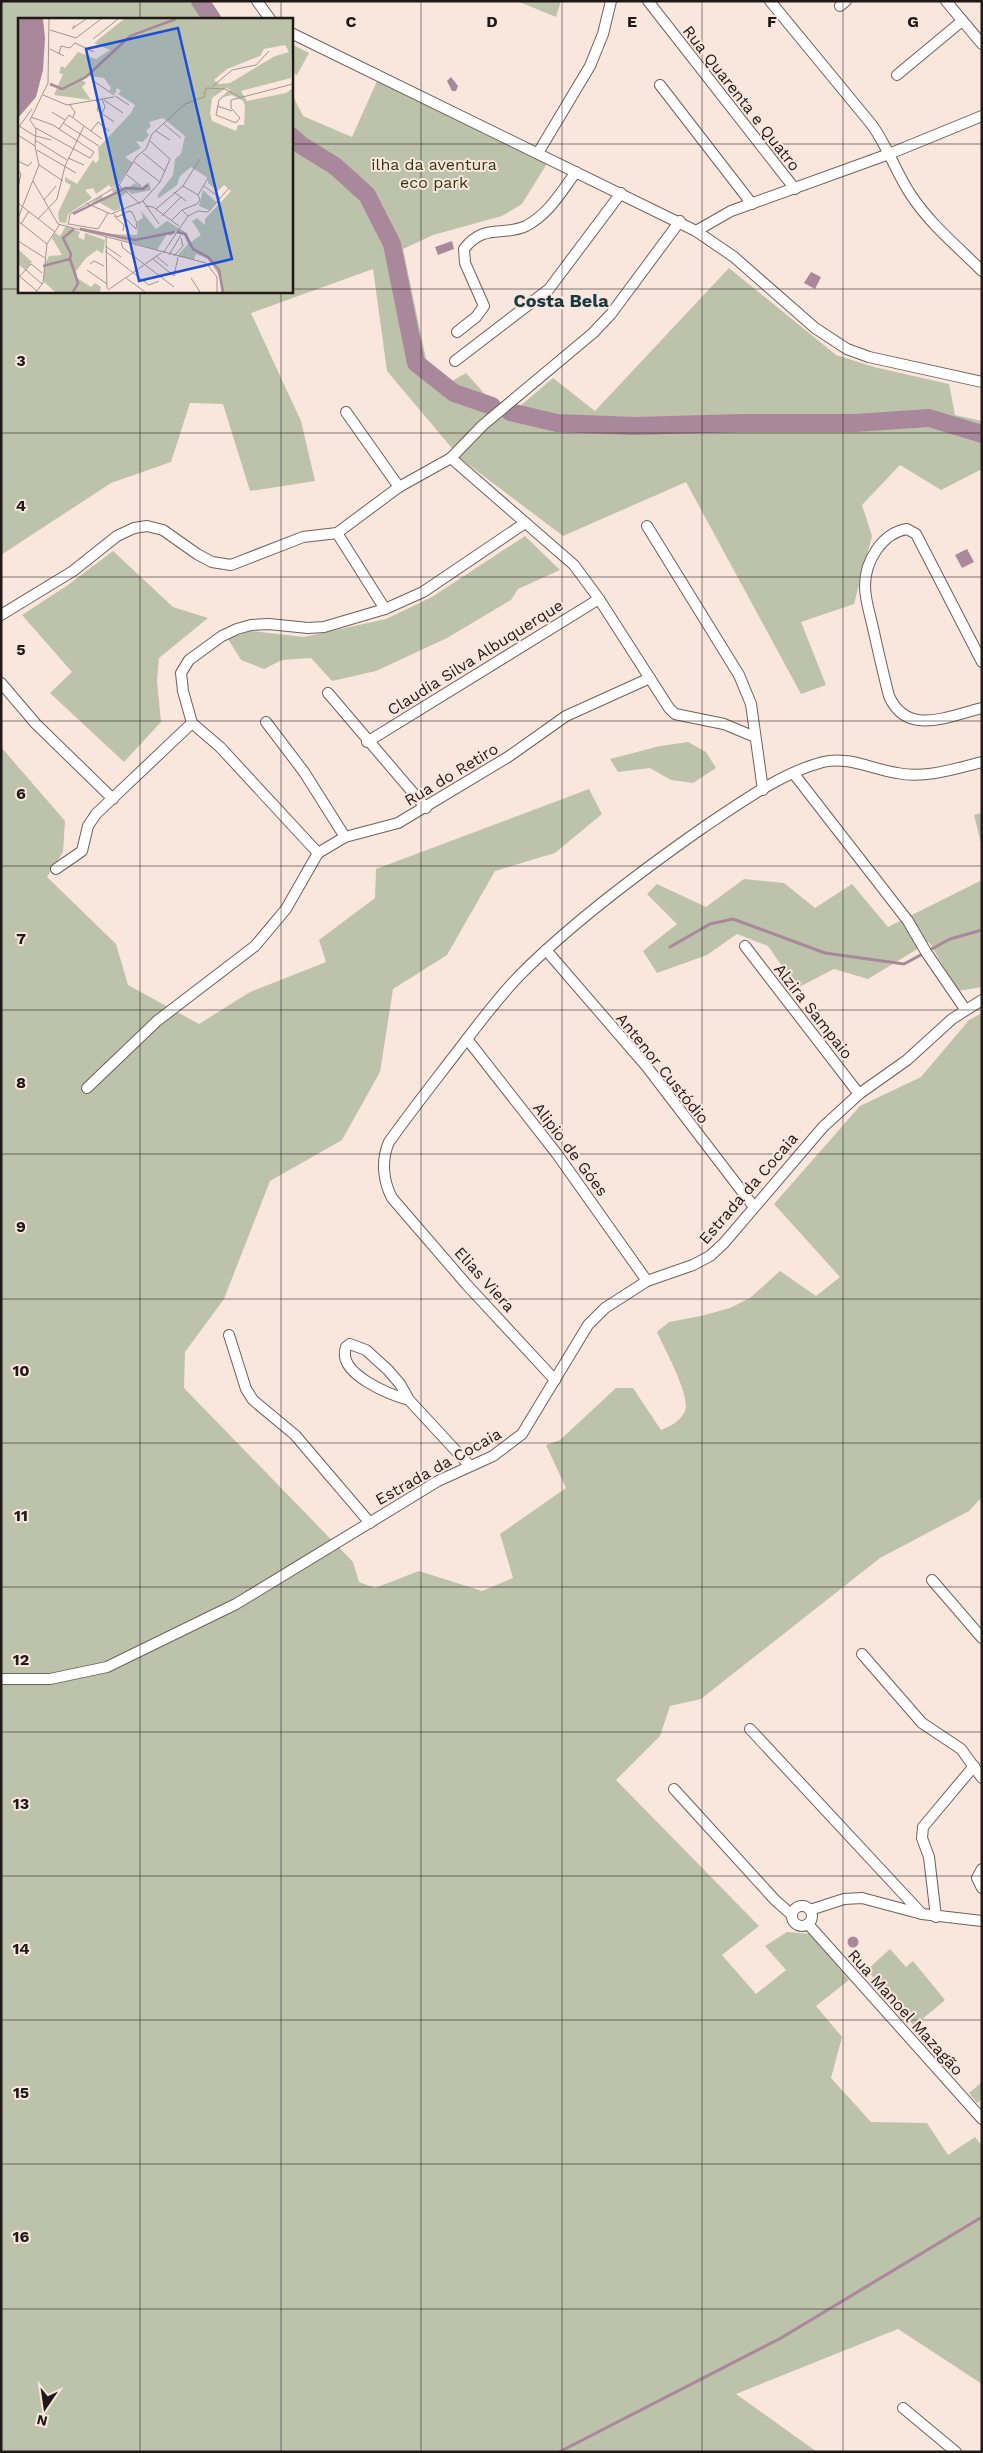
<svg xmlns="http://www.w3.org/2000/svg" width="983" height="2453" font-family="'Work Sans',sans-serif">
  <rect width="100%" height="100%" fill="#f9e7de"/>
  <g fill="#bdc2ab">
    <path d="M1,1h207l11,18h-200v272h272v-199l12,24 49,21 25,-56 171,81 -26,42 -20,12 -69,19 -30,14 23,110 26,22 14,-8 40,45 47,-40 42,33 134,-143 107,87 38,12 75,17 6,31 27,6v48l-41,21 -41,-25 -38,40 10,31 -18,68 -53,18 25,63 -25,9 -115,-212 -123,54 -102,-77 -74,-88 -14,-102 -122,44 50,108 14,60 -65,10 -27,-87 -33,-1 -19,59 -60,21 -110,72z"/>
    <path d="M517,1h44l-5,16z"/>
    <path d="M291,44l18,9 -12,22 -6,-3z"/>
    <path d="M525,536l35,34 -42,19 -7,11 -64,38 -71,33 -44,10 -21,-23 -29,2 -18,9 -23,-9 -13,-21 23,-8 53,6 82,-18 46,-22z"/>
    <path d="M113,551l60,56 35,11 -49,40 -2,23 4,41 -37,40 -74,-69 22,-21 -50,-57 46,-30z"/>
    <path d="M688,742l18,10 10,16 -23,15 -22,-3 -21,-12 -32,4 -8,-13 50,-13z"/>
    <path d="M1,747l64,74 -2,31 -16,25 69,67 12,41 71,39 51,-32 76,-30 -7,-22 56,-42 1,-29 213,-80 13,25 -47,39 -60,18 -48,84 -54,34 -13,83 -38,68 -72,41 -46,118 -39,53 -1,36 169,174 6,20 16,6 44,-17 63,20 31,-13 -13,-44 66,-46 -20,-43 14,-5 56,-52h17l28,42c9,-4 19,-8 24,-19 6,-15 -21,-63 -28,-79l12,-10 32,-6 29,-8 20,-10 30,-27 36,25 24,-19 -66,-73 86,-98 61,-29 48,-57 13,-7v484l-13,14 -89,47 -179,141 -31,7 -10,30 -44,44 143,146 -37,29 34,39 30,-24 -21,-24 22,-14 25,2 37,46 -33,26 26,31 -11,41 40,44 56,1 21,32 27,-18 7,9v238l-84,-55 -162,65 81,58h-816z"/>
    <path d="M982,813v34l-8,-32z"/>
    <path d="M744,879l40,4 31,25 37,-24 36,43 94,-47v107l-24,4 -29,-49 -61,37 -34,-10 -37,19 -29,-42 -31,-12 -30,21 -50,18 -14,-22 34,-27 -30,-30 10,-10 49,23z"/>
    <path d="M890,1949l16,18 7,-6 32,39 -31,26 -47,-56z"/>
    <path d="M982,2082v17l-5,4 -8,-10z"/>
  </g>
  <g fill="#a9889b">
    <path d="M451,77l7,9 -2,5h-4l-5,-10z"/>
    <path d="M452,241l2,8 -16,6 -3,-8z"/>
    <path d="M811,272l10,5 -6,12 -11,-6z"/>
    <path d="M967,549l7,13 -12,6 -7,-13z"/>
    <circle cx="853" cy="1942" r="5.5"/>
  </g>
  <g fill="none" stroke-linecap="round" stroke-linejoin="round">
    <g stroke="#a9889b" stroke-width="3">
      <path d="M670,947l40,-23 23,-5 92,34 79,11 46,-25 32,-9"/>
      <path d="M559,2452l222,-114 201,-121"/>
    </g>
    <g stroke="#a9889b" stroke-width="18">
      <path d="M200,1l12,18"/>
      <path d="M291,136l10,9 34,21 32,29 25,49 24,119 38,30 38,13"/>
      <path d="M510,412l47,11 78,3 107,-3h113l74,-5 53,16"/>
    </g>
    <g stroke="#706159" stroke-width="12">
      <g id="minor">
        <path d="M257,1l13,18"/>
        <path d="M648,1l147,188"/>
        <path d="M770,1l102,124c16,22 24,48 39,70 19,29 47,52 71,76"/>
        <path d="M946,1l36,43"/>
        <path d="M840,6l6,-5"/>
        <path d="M291,33l405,198 38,26 81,71 32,21 22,8 113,25"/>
        <path d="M897,75l65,-54"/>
        <path d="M660,85l92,119"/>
        <path d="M538,153l52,-87 13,-32 8,-33"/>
        <path d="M696,231l35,-20 158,-57 93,-38"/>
        <path d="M457,332l19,-15 8,-11 -19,-43 -1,-14c20,-26 38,-12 62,-23 23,-12 35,-34 50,-54"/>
        <path d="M455,361l94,-72 72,-96"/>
        <path d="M346,412l53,75"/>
        <path d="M451,458l123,107 25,34 70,109 6,6 49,10 31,13"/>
        <path d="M647,526l92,149 12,29 12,86"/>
        <path d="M337,533l48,76 38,-17 102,-69"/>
        <path d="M1,615l72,-44 44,-35 17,-8 13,-2 16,4 34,24 15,8 19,3 72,-28 34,-4 62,-46 52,-29 32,-33 110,-92 18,-19 69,-93"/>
        <path d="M982,662l-66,-128 -9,-5c-25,4 -42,32 -42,57 0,14 5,28 8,42 5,22 10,45 16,68 18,41 59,20 93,12"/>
        <path d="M1,683l35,41 77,75"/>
        <path d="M328,693l98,115"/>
        <path d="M266,722l38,50 41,65"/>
        <path d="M367,742l232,-143"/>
        <path d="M794,774l114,147 18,31 39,57"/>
        <path d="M318,853l-98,-106 -28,-24 -9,-32 -2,-18 8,-13 33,-24 15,-7 14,-4 18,-1 39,4 16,-1 61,-18"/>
        <path d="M56,869l26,-18 6,-25 8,-12 96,-91"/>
        <path d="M745,946l114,148"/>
        <path d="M546,950l101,117 107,140"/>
        <path d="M467,1039l90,115 90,127"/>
        <path d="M87,1088l70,-67 98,-75 31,-37 32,-56 27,-16 53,-14 110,-66 58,-41 84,-38"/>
        <path d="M229,1335l17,54 7,11 42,35 75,88"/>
        <path d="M555,1380l-88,-95 -75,-87c-9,-17 -11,-38 -3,-56 22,-31 45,-60 68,-90 21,-27 41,-55 65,-79 51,-51 122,-104 182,-146 36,-24 77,-54 119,-65 26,-6 48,7 74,11 28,6 57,-4 85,-11"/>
        <path d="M409,1400c-18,-5 -73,-26 -63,-53l4,-3 16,6 22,20 12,14 9,16 61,66"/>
        <path d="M932,1580l50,58"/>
        <path d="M862,1654l60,69 39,26 21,29"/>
        <path d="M1,1679h49l57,-12 129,-63 202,-123 55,-25 29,-22 66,-109 17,-17 42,-27 46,-16 17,-9 14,-13 99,-116 36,-33 48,-34 45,-41 30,-19"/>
        <path d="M750,1729l172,185"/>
        <path d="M674,1789l101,111 17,15"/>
        <path d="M982,1869l-5,9 5,10"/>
        <circle cx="802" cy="1916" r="10"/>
        <path d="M810,1910l34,-11 18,-1 60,16 60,7"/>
        <path d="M936,1917l-7,-60 -7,-19 1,-11 51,-61"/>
        <path d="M808,1924l174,195"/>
        <path d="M903,2408l53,44"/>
      </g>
    </g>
    <use href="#minor" stroke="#fff" stroke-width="10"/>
  </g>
  <path fill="none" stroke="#201a17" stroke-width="1" stroke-opacity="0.55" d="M140,1v18M281,1v18M421,1v2451M562,1v2451M702,1v2451M843,1v2451M1,144h18M291,144h691M1,289h18M291,289h691M140,291v2161M281,291v2161M1,433h981M1,577h981M1,721h981M1,866h981M1,1010h981M1,1154h981M1,1299h981M1,1443h981M1,1587h981M1,1732h981M1,1876h981M1,2020h981M1,2164h981M1,2309h981"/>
  <g text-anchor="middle" stroke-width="4" stroke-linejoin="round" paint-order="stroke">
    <g font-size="16" fill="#201a17" stroke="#f9e7de">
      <text transform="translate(742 98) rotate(52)" y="6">Rua Quarenta e Quatro</text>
      <text transform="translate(475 657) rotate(-32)" y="6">Claudia Silva Albuquerque</text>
      <text transform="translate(451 774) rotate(-31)" y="6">Rua do Retiro</text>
      <text transform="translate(814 1011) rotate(52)" y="6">Alzira Sampaio</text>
      <text transform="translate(663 1068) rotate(51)" y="6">Antenor Custódio</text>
      <text transform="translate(571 1149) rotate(53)" y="6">Alipio de Góes</text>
      <text transform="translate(748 1188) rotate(-49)" y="6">Estrada da Cocaia</text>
      <text transform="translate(485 1279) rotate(48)" y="6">Elias Viera</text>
      <text transform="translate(438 1466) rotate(-29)" y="6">Estrada da Cocaia</text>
      <text transform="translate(906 2012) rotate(48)" y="6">Rua Manoel Mazagão</text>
    </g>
    <g font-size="16" fill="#31370d" stroke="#f9e7de">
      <text x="434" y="170">ilha da aventura<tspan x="434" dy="18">eco park</tspan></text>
    </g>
    <g font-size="18" font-weight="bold" fill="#193941" stroke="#f9e7de">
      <text x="561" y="307">Costa Bela</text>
    </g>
  </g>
  <g transform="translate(18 18)">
    <rect width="275" height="275" fill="#f9e7de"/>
    <path d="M106,1h169l-2,59 -50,13 6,10 39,-8 7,-5v204h-72l-1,-15 -12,-18 -12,-5 -2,6 -17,-4 11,-12 -4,-9 -9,-4 -4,5 -4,-2 -10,16 -83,-24 37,8 26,1 1,-14 5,-3 -2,-7 15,18 11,-8 20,12 4,9 10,-7 -9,-14 5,-3 8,7v-6l26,-28 -7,-6 -6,6 -10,-8v-5l-17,-11 -11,9 -3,9 -18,13 -2,-2 16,-21 2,-16 6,-5 4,-18 -22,-18 -14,4 2,4 -5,5 3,4 -6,7 -7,-1 5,7 -16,9 8,6 -15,21 -7,4 -2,-3 -13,9 -3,-6 -8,2 7,8 -24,16 -2,9 -7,-1 -1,-9 13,-28 -6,-3v-5l12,7 16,-24 3,3 3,-4 -1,-11 33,-35 4,-8 -17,-11 3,-3 -4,-3 -2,6 -6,-3 2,-3 -7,-10 -15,-2 -7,4 4,3 -4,4 9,13 -37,-5 9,-21 -4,-1 2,-7 4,2 13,-16 18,7 14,-9 -16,-7zM267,27l4,7 -14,4 -45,27 -11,1 -5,-4 13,-11 33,-13 4,-7zM208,70l5,2 -8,7 9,-2 11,6 2,5 -1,19h-6l-2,6 -24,-10 -2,-8 2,-15zM131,164l2,8 -19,4 -4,-3 -8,7v11l-6,2 -17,-10 -7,3 11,-9 3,4 10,-4 -2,-5 8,-3 4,4 11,-8 7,4zM185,172l13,12 -7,8 -10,-4zM48,208l14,6 -2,5 6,3 1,-7 20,7 -2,14 -6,-4 -11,8 -10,13 1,7 14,9 4,-4 6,4 -1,5h-45l-11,-10v-17l5,-9 13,-1 -10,-17 3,-5 5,3zM0,231l14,13 -6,7 -8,-7z" fill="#bdc2ab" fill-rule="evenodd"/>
    <path d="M0,1h25l2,19 -2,32 -7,27 -18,21z" fill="#a9889b"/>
    <path fill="none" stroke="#a9889b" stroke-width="2.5" d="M32,66l12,5 24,-12 44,-41 46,-17M55,196l53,-26 17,1 5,-4M62,211l55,11 40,-8M159,214l8,2 8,15 15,8 11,13 4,22M52,241l8,24 -5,9M25,248l27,-7 1,-5 -8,-16 11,-9"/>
    <path fill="none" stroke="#a2958e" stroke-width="1" d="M57,7l-3,4 14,-10M32,12l26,8 25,-19M75,21l25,-20M32,31l14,7M41,36l2,-8 9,2 5,-5 19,9M74,62l22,15M194,69l20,-17 24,-5 13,-14M211,73l-10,9 -3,15 20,8 4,-5 -9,-10v-8l62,-16M25,77l24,10 47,-8M97,78l14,9M77,82l4,3 -2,7 17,12M86,82l19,13M51,86l6,8 -2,5M199,88l15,5M34,94l13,8M84,95l3,-6 -3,-8M13,99l22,8 41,27 -4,6 -54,-30M45,105l36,23M146,106l17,14M1,108l16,10M0,110l14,-19M41,111l10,-14 33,24M73,113l7,-9 11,9M138,113l14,9M0,117l17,11M18,118l15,4M17,122l32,20M19,132l39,23M125,135l22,18M50,140l16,7M0,143l10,5 4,-4M116,144l26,20M21,147l24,16M0,152l3,4 -3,13M109,157l14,11M15,163l25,43 148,39 11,14v15M101,167l21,19M165,168l15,9M186,168l16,12M156,174l12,9M180,177l10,-17M26,182l12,-14M125,183l16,23M0,185l37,29M68,185l25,11 32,-13 17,-19 10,-23 -20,-18M127,188l8,1 26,19M138,191l27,-23 17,-27M164,192l15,-6 3,-4 -2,-5M95,195l4,4 12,-6 3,1 5,11 -1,6 -14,-14M96,198l10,9 -1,6M144,198l19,-19M0,200l21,-53 -4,-19 1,-17 -6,-9 18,-37 1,-64M20,201l19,-20 8,-33 19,-40M0,203l29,23M153,203l11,-11 6,6M3,206l8,-13M51,206l29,5 10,-16M50,207l2,-11 49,-29 18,-29 9,-7 6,-15 33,-30 19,-7 2,-9 19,1 15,8M88,219l1,52M0,223l27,17M103,224l2,6 51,39M87,228l16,11M87,233l44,34 10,-4M145,235l25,-37 10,-5 10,1 21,-24M151,237l12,-20M138,238l12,10M156,238l9,-10 -2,-8M135,241l21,17M0,245l24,21M72,246l4,-3 10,5M69,252l20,14M0,257l19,16M156,258l4,-19M0,260l13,-14 11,9M108,260l19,14M173,260l9,14M90,272l53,-37M18,274l7,-9 4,-39 13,-20"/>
    <path fill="#1d4ed8" fill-opacity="0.15" stroke="#1d4ed8" stroke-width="2.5" d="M160,10l54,231 -93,22 -53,-232z"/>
    <rect width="275" height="275" fill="none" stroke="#201a17" stroke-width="2.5"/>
  </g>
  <g font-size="16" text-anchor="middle" font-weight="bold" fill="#201a17" stroke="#f9e7de" stroke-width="4" stroke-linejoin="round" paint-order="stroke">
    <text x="351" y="27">C</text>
    <text x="492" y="27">D</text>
    <text x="632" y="27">E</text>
    <text x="772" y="27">F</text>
    <text x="913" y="27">G</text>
    <text x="21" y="366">3</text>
    <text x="21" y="511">4</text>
    <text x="21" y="655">5</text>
    <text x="21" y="799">6</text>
    <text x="21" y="944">7</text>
    <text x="21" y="1088">8</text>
    <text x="21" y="1232">9</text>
    <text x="21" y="1376">10</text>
    <text x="21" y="1521">11</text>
    <text x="21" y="1665">12</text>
    <text x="21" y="1809">13</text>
    <text x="21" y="1954">14</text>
    <text x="21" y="2098">15</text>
    <text x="21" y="2242">16</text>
  </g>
  <rect width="983" height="2453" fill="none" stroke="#201a17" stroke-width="5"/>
  <g transform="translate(45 2408) rotate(193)" stroke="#f9e7de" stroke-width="4" paint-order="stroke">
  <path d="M0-4L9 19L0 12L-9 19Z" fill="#201a17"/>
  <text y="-8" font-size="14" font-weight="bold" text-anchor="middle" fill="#201a17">N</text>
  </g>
</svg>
